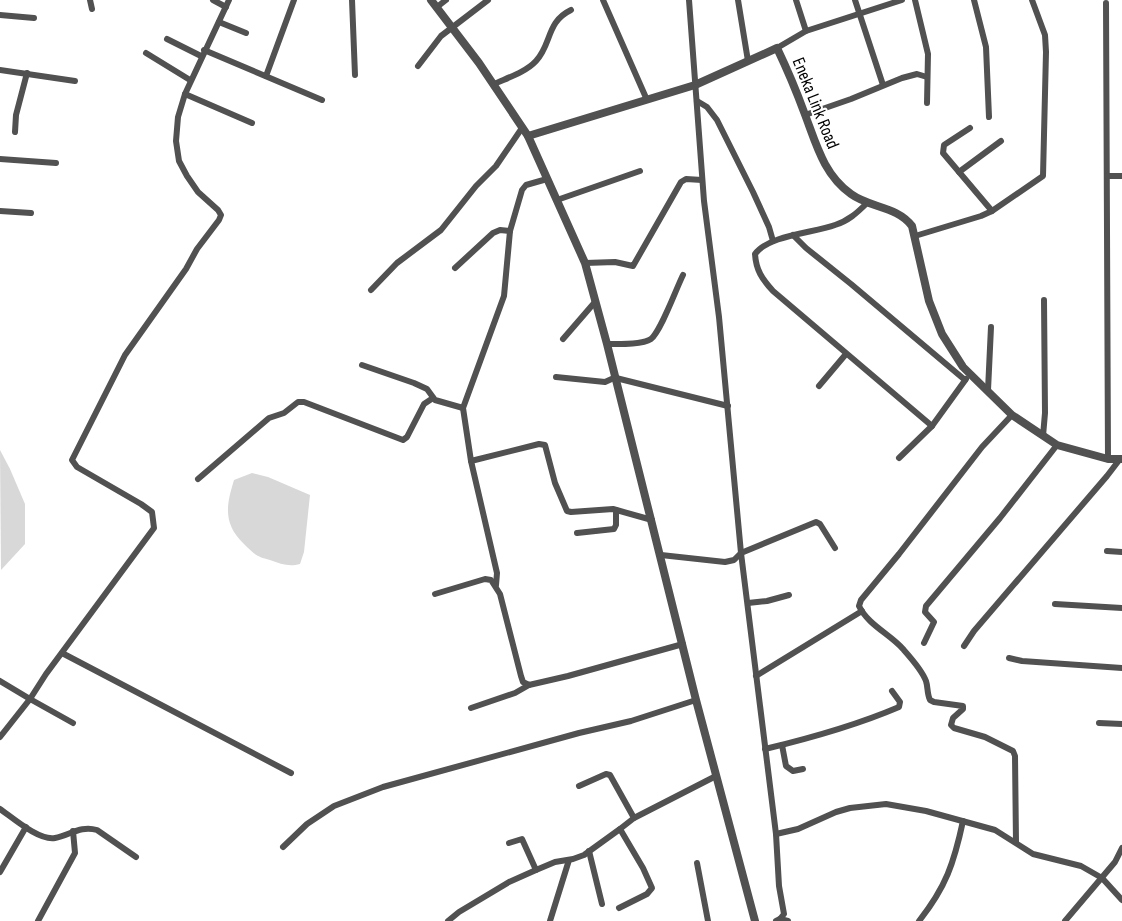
<svg xmlns="http://www.w3.org/2000/svg" width="1122" height="921" font-family="'Sofia Sans Condensed',sans-serif">
  <rect width="100%" height="100%" fill="#fff"/>
  <g fill="#d8d8d8">
    <path d="M0,450l10,19 15,35v40l-24,26z"/>
    <path d="M252,473l16,4 42,18 -6,57 -4,12c-11,3 -19,0 -30,-4 -13,-3 -16,-6 -26,-16 -21,-20 -18,-38 -10,-64z"/>
  </g>
  <g fill="none" stroke-linecap="round" stroke-linejoin="round">
    <g stroke="#515151" stroke-width="6">
      <path d="M90,0l2,9"/>
      <path d="M213,0l13,7"/>
      <path d="M352,0l3,75"/>
      <path d="M603,0l44,100"/>
      <path d="M689,0l15,201 15,116 22,236 35,281 3,52 5,28 -4,5 -4,2"/>
      <path d="M738,0l10,61"/>
      <path d="M796,0l10,31"/>
      <path d="M855,0l28,85"/>
      <path d="M915,0l13,54 -1,49"/>
      <path d="M974,0l12,47 3,70"/>
      <path d="M1106,3l2,456"/>
      <path d="M437,7l9,-7"/>
      <path d="M0,15l34,3"/>
      <path d="M219,22l27,11"/>
      <path d="M167,39l34,17"/>
      <path d="M777,48l29,-17 96,-31"/>
      <path d="M204,50l118,50"/>
      <path d="M146,53l44,27"/>
      <path d="M418,66l23,-30 47,-36"/>
      <path d="M0,70l75,11"/>
      <path d="M266,76l28,-76"/>
      <path d="M494,84c13,-6 32,-12 42,-23 16,-17 10,-39 35,-51"/>
      <path d="M185,94l67,29"/>
      <path d="M697,101l10,6 10,13 36,72 16,35 4,14"/>
      <path d="M805,115l46,-16 51,-21 15,-4 10,3"/>
      <path d="M970,128l-26,17 -1,8 49,58"/>
      <path d="M15,132l1,-17 11,-42"/>
      <path d="M0,159l56,4"/>
      <path d="M959,172l42,-31"/>
      <path d="M1107,176h15"/>
      <path d="M557,200l83,-29"/>
      <path d="M867,203c-10,10 -19,18 -32,22 -22,8 -66,10 -80,29 1,16 7,25 18,37l159,135"/>
      <path d="M0,211l31,2"/>
      <path d="M793,235l13,13 45,36 114,96"/>
      <path d="M915,236l66,-20 11,-5 51,-35 3,-124 -1,-17 -13,-35"/>
      <path d="M585,263l30,-1 18,4 48,-84 5,-3 16,1"/>
      <path d="M455,268l38,-35 7,-3 10,1"/>
      <path d="M371,290l26,-27 44,-33 35,-44 20,-20 26,-38"/>
      <path d="M563,339l32,-37"/>
      <path d="M607,344c11,0 35,1 44,-5 10,-8 25,-50 32,-64"/>
      <path d="M362,365l52,18 13,6 8,11 28,8"/>
      <path d="M556,377l49,5 11,-5"/>
      <path d="M616,378l112,28"/>
      <path d="M819,386l27,-32"/>
      <path d="M988,390l3,-63"/>
      <path d="M1012,415l-30,32 -83,107 -38,46 -2,6c9,19 31,28 44,43 8,9 19,21 23,32 2,6 1,13 4,19l4,2 29,4v3l-10,9 -2,7 3,3 31,9 28,14 2,5 1,86"/>
      <path d="M1043,436l2,-23 -1,-113"/>
      <path d="M899,458l33,-32 34,-47"/>
      <path d="M471,461l68,-17 6,1 10,38 12,28 4,1 42,-3 39,11"/>
      <path d="M198,479l71,-61 15,-5 14,-11h6l99,38 4,-3 17,-33 9,-6"/>
      <path d="M577,533l37,-4 2,-4v-15"/>
      <path d="M1107,551l15,1"/>
      <path d="M661,555l64,7 9,-2 7,-7 75,-31 4,2 15,24"/>
      <path d="M496,585l1,-12 -26,-112 -8,-53 41,-112 6,-65 12,-41 4,-5 21,-6"/>
      <path d="M435,594l50,-15 6,1 9,14 21,82 2,6 6,3 39,-9 115,-32"/>
      <path d="M748,603l19,-2 22,-6"/>
      <path d="M1055,604l67,4"/>
      <path d="M924,643l10,-21 -9,-10 1,-6 74,-88 57,-73"/>
      <path d="M964,646l10,-15 133,-155 13,-17"/>
      <path d="M62,653l229,120"/>
      <path d="M1009,658l13,3 100,7"/>
      <path d="M756,676l106,-65"/>
      <path d="M0,681l30,18 43,24"/>
      <path d="M471,708l44,-15 14,-8"/>
      <path d="M1099,723l23,1"/>
      <path d="M0,737l30,-38 16,-25 108,-146 -2,-16 -11,-8 -64,-37 -5,-7 53,-105 61,-86 11,-20 22,-29 2,-5 -3,-5 -20,-18 -11,-16 -8,-15 -3,-20 2,-24 7,-23 44,-94"/>
      <path d="M782,745l4,21 7,5 10,-2"/>
      <path d="M765,749c46,-11 92,-24 134,-42l1,-5 -8,-11"/>
      <path d="M579,786l27,-12 4,1 24,43"/>
      <path d="M0,809c13,9 39,32 55,29 15,-3 26,-13 42,-8l39,27"/>
      <path d="M776,834l22,-5 38,-17 14,-4 36,-4 40,7 69,19 38,24 48,12 21,12 20,22"/>
      <path d="M509,843l13,-4 14,31 19,-8 18,-3 11,-4 36,-26 14,-11 82,-42"/>
      <path d="M283,847l24,-23 27,-18 49,-19 196,-54 52,-12 65,-21"/>
      <path d="M589,851l13,53"/>
      <path d="M697,863l11,58"/>
      <path d="M0,872l26,-45"/>
      <path d="M619,908l28,-14 5,-6 -9,-20 -23,-39"/>
      <path d="M780,919l8,2"/>
      <path d="M38,921l37,-68 -2,-22"/>
      <path d="M448,921l11,-9 50,-30 27,-12"/>
      <path d="M550,921l19,-61"/>
      <path d="M919,921c27,-34 35,-58 44,-100"/>
      <path d="M1065,921l50,-59 7,-14"/>
    </g>
    <g stroke="#515151" stroke-width="8">
      <path d="M431,0l48,63 49,73 57,127 22,81 89,356 59,221"/>
      <path d="M528,136l167,-51 82,-37c10,21 19,42 27,64 12,31 19,62 47,82 19,14 46,12 61,32l17,75 13,33 21,33 49,48 45,30 51,14h14"/>
    </g>
  </g>
  <g text-anchor="middle" stroke-width="4" stroke-linejoin="round" paint-order="stroke">
    <g font-size="18" fill="#000" stroke="#fff">
      <text transform="translate(816 103) rotate(68)" y="6">Eneka Link Road</text>
    </g>
  </g>
</svg>
